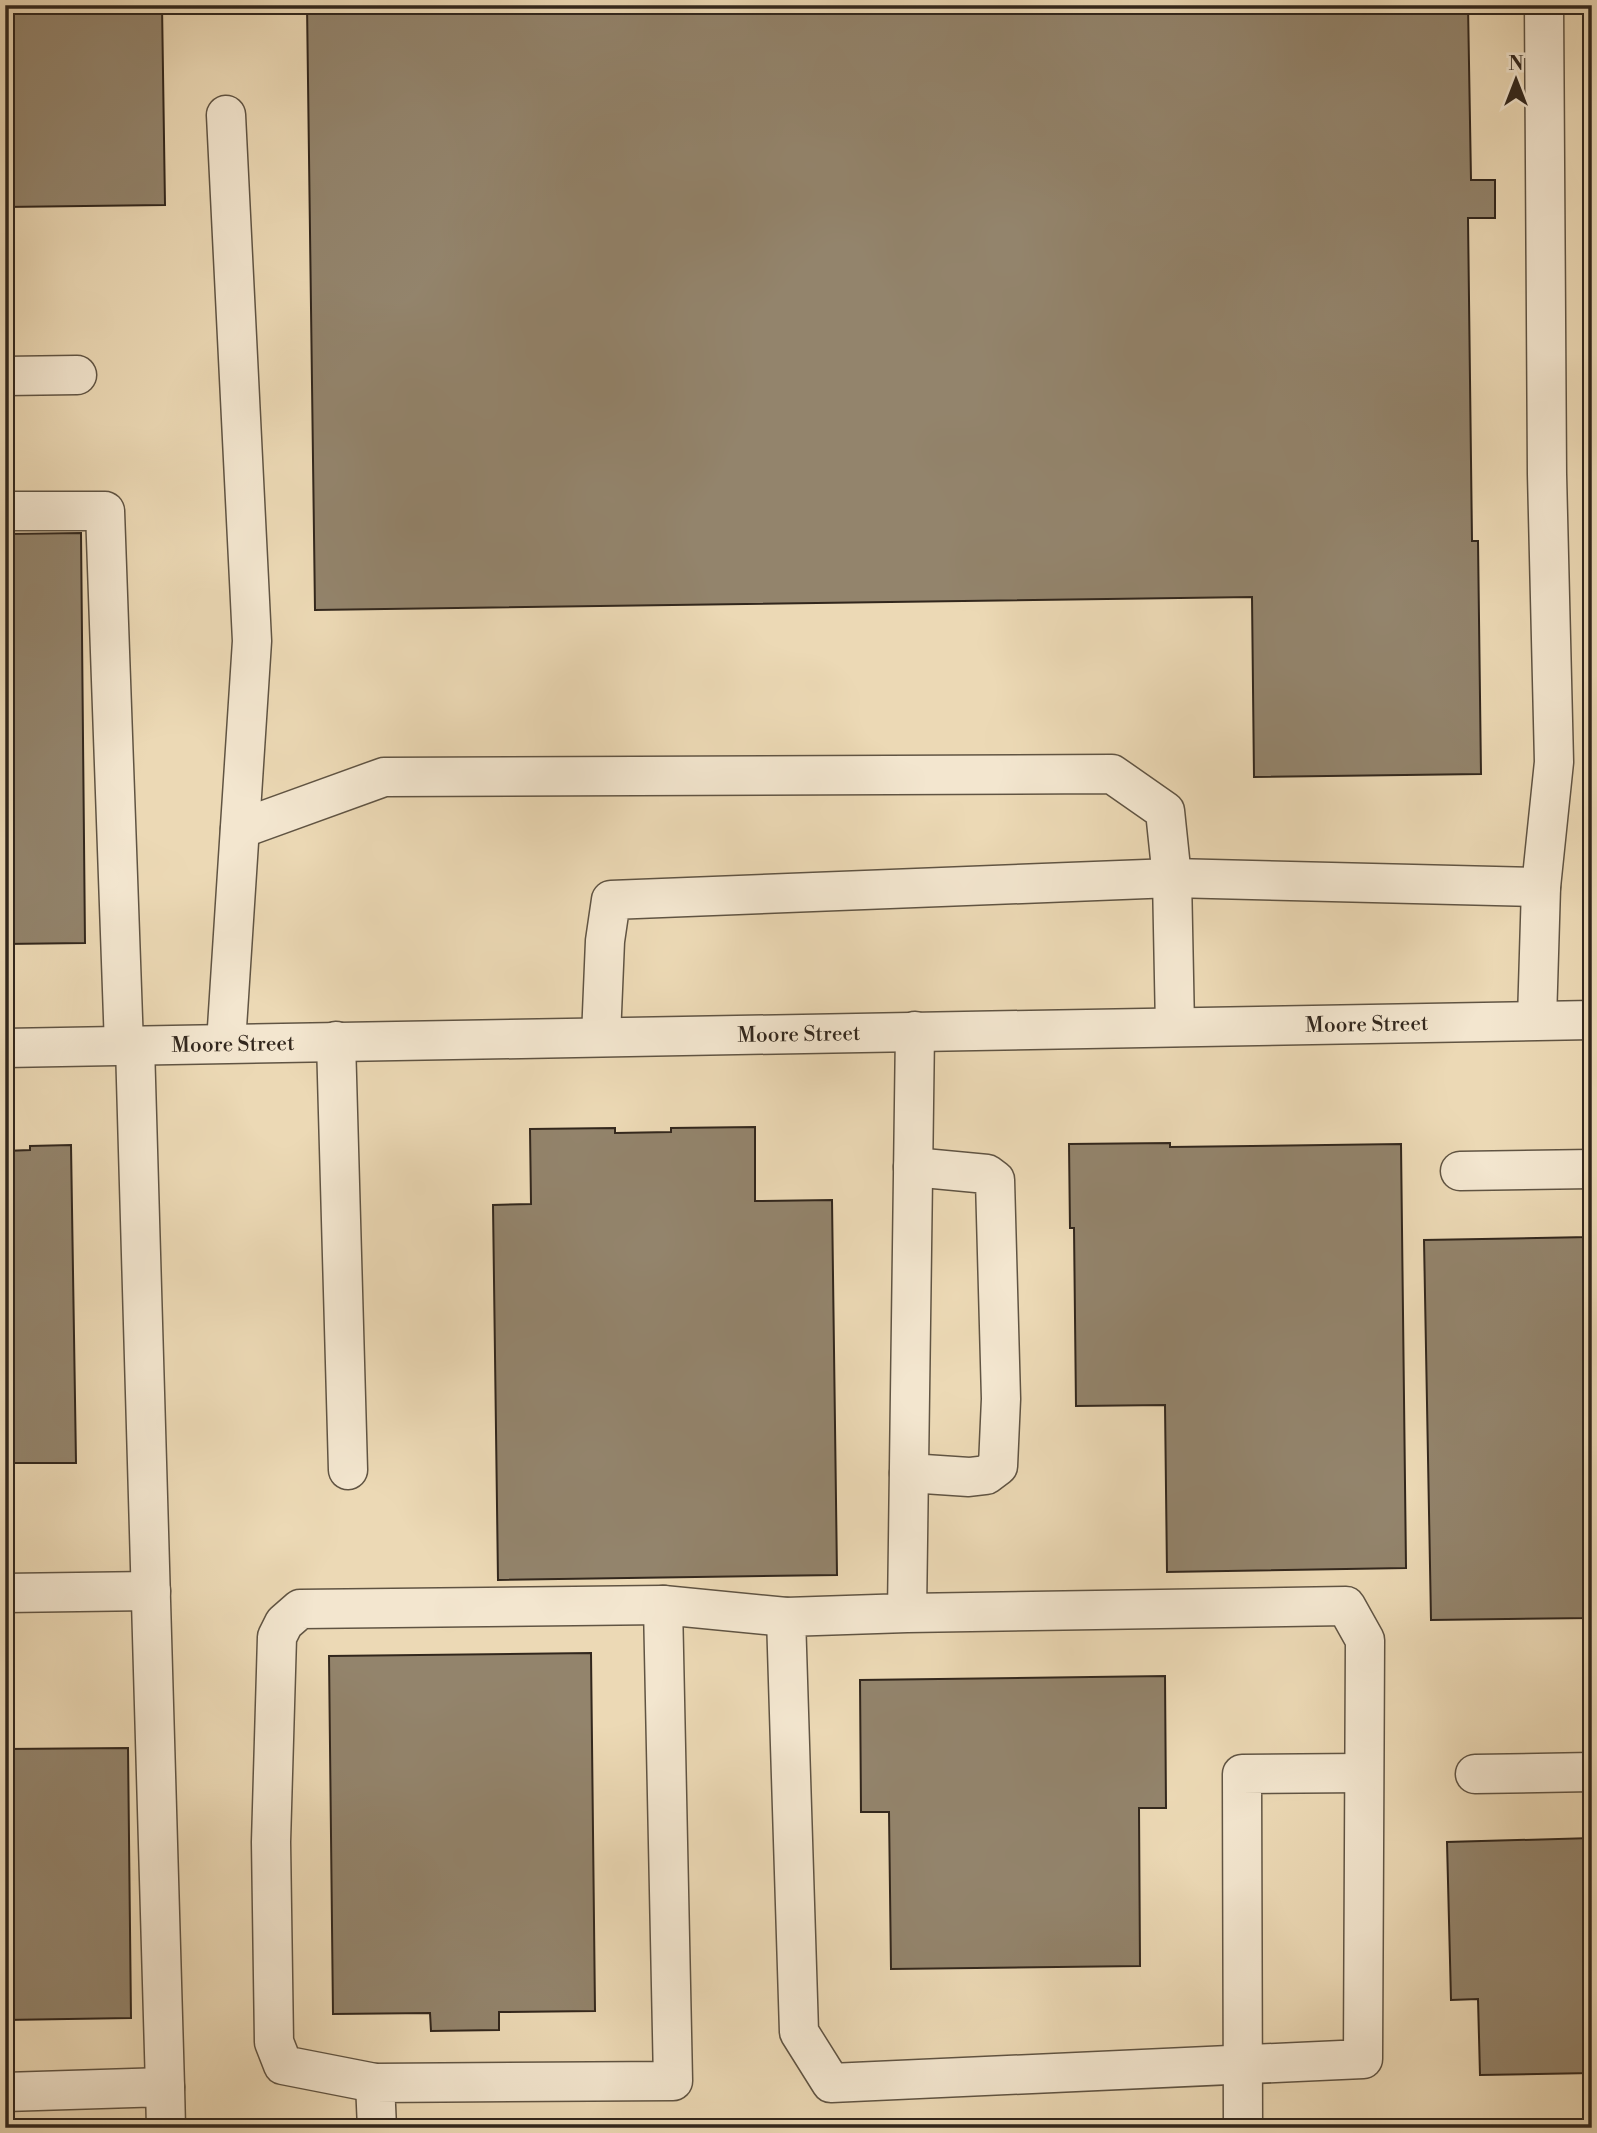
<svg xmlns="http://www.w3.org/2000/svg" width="1597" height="2133" font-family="'Libre Bodoni',serif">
  <rect width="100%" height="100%" fill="#ecd9b5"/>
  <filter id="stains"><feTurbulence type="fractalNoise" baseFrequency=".00286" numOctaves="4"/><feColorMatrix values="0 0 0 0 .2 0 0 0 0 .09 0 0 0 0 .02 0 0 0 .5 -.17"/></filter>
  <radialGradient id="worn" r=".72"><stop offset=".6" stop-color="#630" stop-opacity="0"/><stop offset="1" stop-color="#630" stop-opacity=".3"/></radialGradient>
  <g fill="#93846c" stroke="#32271d" stroke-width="2">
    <path d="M5,5h157l3,200 -160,2z"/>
    <path d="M307,5h1161l3,175h24v38h-27l4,323h6l3,233 -227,3 -2,-180 -937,13z"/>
    <path d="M81,533l4,410 -80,1v-410z"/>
    <path d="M755,1127v74l77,-1 5,375 -339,5 -5,-375 38,-1 -1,-75 85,-1v5l56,-1v-4z"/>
    <path d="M1170,1143v4l231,-3 5,424 -239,4 -2,-167 -89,1 -2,-178h-4l-1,-84z"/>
    <path d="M71,1145l5,318h-71v-312l25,-1v-4z"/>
    <path d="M1589,1231h3v387l-161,2 -7,-380 165,-3z"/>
    <path d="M591,1653l4,358 -96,1v18l-68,1 -1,-18 -97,1 -4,-358z"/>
    <path d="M1165,1676l1,132h-27l1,158 -249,3 -2,-157h-28l-1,-132z"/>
    <path d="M128,1748l3,270 -126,2v-271z"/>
    <path d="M1592,1838v235l-112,2 -2,-76 -27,1 -4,-158z"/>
  </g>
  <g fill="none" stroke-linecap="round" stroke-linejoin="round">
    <g stroke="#605443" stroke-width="41">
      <g id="minor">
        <path d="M226,115l26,526 -26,402"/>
        <path d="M5,376l72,-1"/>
        <path d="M5,511h100l19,535"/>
        <path d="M240,829l144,-52 728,-3 53,37 7,67 3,149"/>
        <path d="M1537,1020l4,-133 13,-125 -7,-288 -3,-469"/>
        <path d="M601,1037l4,-96 6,-41 561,-22 369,9"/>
        <path d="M336,1041l12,429"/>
        <path d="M135,1046l30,1041"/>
        <path id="s1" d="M5,1048l1587,-28"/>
        <path d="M1460,1171l132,-2"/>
        <path d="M909,1473l60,4 17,-2 12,-9 3,-67 -6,-219 -8,-6 -74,-7"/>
        <path d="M5,1593l146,-2"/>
        <path d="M907,1613l-121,4 13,415 32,51 532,-24 2,-419 -19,-34 -439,7 8,-582"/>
        <path d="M1475,1774l117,-2"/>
        <path d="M375,2083l-92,-18 -9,-23 -3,-200 6,-205 7,-14 16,-14 363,-4"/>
        <path d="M5,2092l160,-5 1,41"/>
        <path d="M377,2128l-2,-45 298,-2 -10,-476 123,12"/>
        <path d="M1243,2128l-1,-354 121,-1"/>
      </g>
    </g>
    <use href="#minor" stroke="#f3e6cf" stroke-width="38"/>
  </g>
  <g text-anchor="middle" stroke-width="5" stroke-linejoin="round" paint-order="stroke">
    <g font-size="21" fill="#32271d" stroke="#f3e6cf">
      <text dy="7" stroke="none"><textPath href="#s1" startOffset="1362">Moore Street</textPath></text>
      <text dy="7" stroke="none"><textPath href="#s1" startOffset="794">Moore Street</textPath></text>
      <text dy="7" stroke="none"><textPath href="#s1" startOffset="228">Moore Street</textPath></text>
    </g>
  </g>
  <rect width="1597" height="2133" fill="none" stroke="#ecd9b5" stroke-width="28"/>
  <rect x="7" y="7" width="1583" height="2119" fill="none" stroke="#32271d" stroke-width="3.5"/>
  <rect x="14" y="14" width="1569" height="2105" fill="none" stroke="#32271d" stroke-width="2"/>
  <g transform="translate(1516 80)" stroke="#f3e6cf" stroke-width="5" paint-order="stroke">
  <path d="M0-5L12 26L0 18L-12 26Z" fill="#32271d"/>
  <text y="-10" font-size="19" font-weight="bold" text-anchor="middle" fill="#32271d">N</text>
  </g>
  <rect width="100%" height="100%" filter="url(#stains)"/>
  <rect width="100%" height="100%" fill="url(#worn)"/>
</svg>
